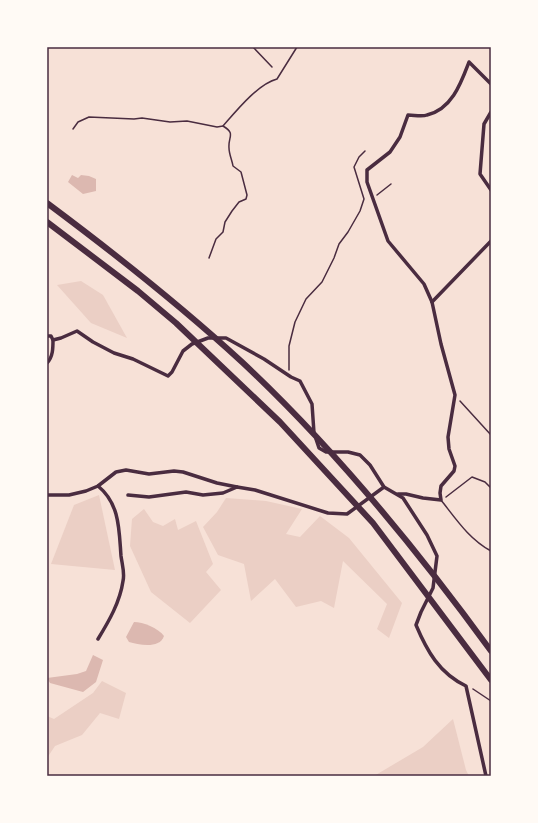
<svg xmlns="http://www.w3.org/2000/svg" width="538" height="823" font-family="Ubuntu,sans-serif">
  <rect width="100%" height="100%" fill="#f7e1d7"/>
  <g fill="#ebcfc5">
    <path d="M81,281l22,14 24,43 -36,-15 -34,-38z"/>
    <path d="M99,495l16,75 -64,-6 23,-59z"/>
    <path d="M226,498l40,3 36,8 -16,25 14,3 20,-21 29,22 53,65 -13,35 -12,-9 10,-25 -44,-43 -9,47 -13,-7 -25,6 -21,-28 -24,22 -7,-37 -26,-9 -15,-28 14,-15z"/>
    <path d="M144,509l9,13 10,4 12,-7 3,11 18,-9 17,43 -7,8 15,18 -31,33 -39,-31 -21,-46 2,-27z"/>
    <path d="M102,681l24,12 -7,26 -19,-6 -18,22 -27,11 -8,12v-42l7,3 39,-26z"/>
    <path d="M453,719l13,51 3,6h-95l49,-29z"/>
  </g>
  <g fill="#dcb8b0">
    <path d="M72,175l6,3 3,-3 8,1 7,3v12l-13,3 -15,-12z"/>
    <path d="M134,622c9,0 24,6 30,14 -4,13 -25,9 -35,6l-3,-5z"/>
    <path d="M93,655l10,5 -7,22 -13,10 -33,-9 -3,-5 30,-4 9,-3z"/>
  </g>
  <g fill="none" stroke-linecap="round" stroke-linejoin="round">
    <g stroke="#4a2c40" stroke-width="1.5">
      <path d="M73,129l5,-7 11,-5 45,2 8,-1 28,4 17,-1 30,6 6,-1c14,-16 35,-42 54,-47l20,-32"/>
      <path d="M377,195l14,-11"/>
      <path d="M209,258l7,-19 7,-7 2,-10 7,-11 7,-9 7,-3 1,-4 -6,-23 -8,-6c-1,-6 -4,-12 -4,-18 -1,-12 7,-14 -6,-22"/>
      <path d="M289,370v-24l6,-24 11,-23 16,-17 12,-24 5,-14 9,-12 12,-21 4,-12 -10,-32 5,-10 6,-6"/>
      <path d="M460,401l31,34"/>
      <path d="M446,497l26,-20 13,5 6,6"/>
      <path d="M473,689l18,12"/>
    </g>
    <g stroke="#4a2c40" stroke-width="1.5">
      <path d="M253,47l19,20"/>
      <path d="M441,500c15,19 28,39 50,51"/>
    </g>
    <g stroke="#4a2c40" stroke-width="3.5">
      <path d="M491,112l-7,12 -4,50 11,16"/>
      <path d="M432,302l59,-61"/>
      <path d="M47,336h4l2,4"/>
      <path d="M47,363c6,-6 6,-15 6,-23l8,-2 16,-7 16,11 21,11 19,6 35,17 4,-4 11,-21 9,-7 16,-6h18l38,21 27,18 9,4 12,23 2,29"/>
      <path d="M316,439l3,9 7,4h22l12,3 10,10 14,22 19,11 24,37 10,21 -4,32 -12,24 -5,13c11,26 23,48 50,61l20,90"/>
      <path d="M98,486c22,18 21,44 23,70 1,8 4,17 2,25 -3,21 -14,40 -25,58"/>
      <path d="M398,494h8l17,4 18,2 -1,-7 1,-7 13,-15 1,-5 -6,-17 -1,-12 7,-42 -14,-51 -9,-42 -8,-18 -36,-43 -21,-59v-12l23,-18 10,-15 8,-22c6,0 14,2 19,0 25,-6 34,-32 42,-53l22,22"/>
      <path d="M47,495h22l17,-4 12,-5 18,-14 10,-2 23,4 25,-3 9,1 34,11 20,4"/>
      <path d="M128,495l21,2 37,-5 17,3 20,-2 14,-6 18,3 73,23 19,1 37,-27"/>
    </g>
    <g stroke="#4a2c40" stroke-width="6">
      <path d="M47,203c67,50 133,102 195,159 93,87 174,186 249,289"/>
      <path d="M47,222l91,69 38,32 104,99 93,101 118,157"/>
    </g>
  </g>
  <rect width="538" height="823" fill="none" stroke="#fffaf5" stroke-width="96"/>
  <rect x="48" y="48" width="442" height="727" fill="none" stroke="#4a2c40" stroke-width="1.5"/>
</svg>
